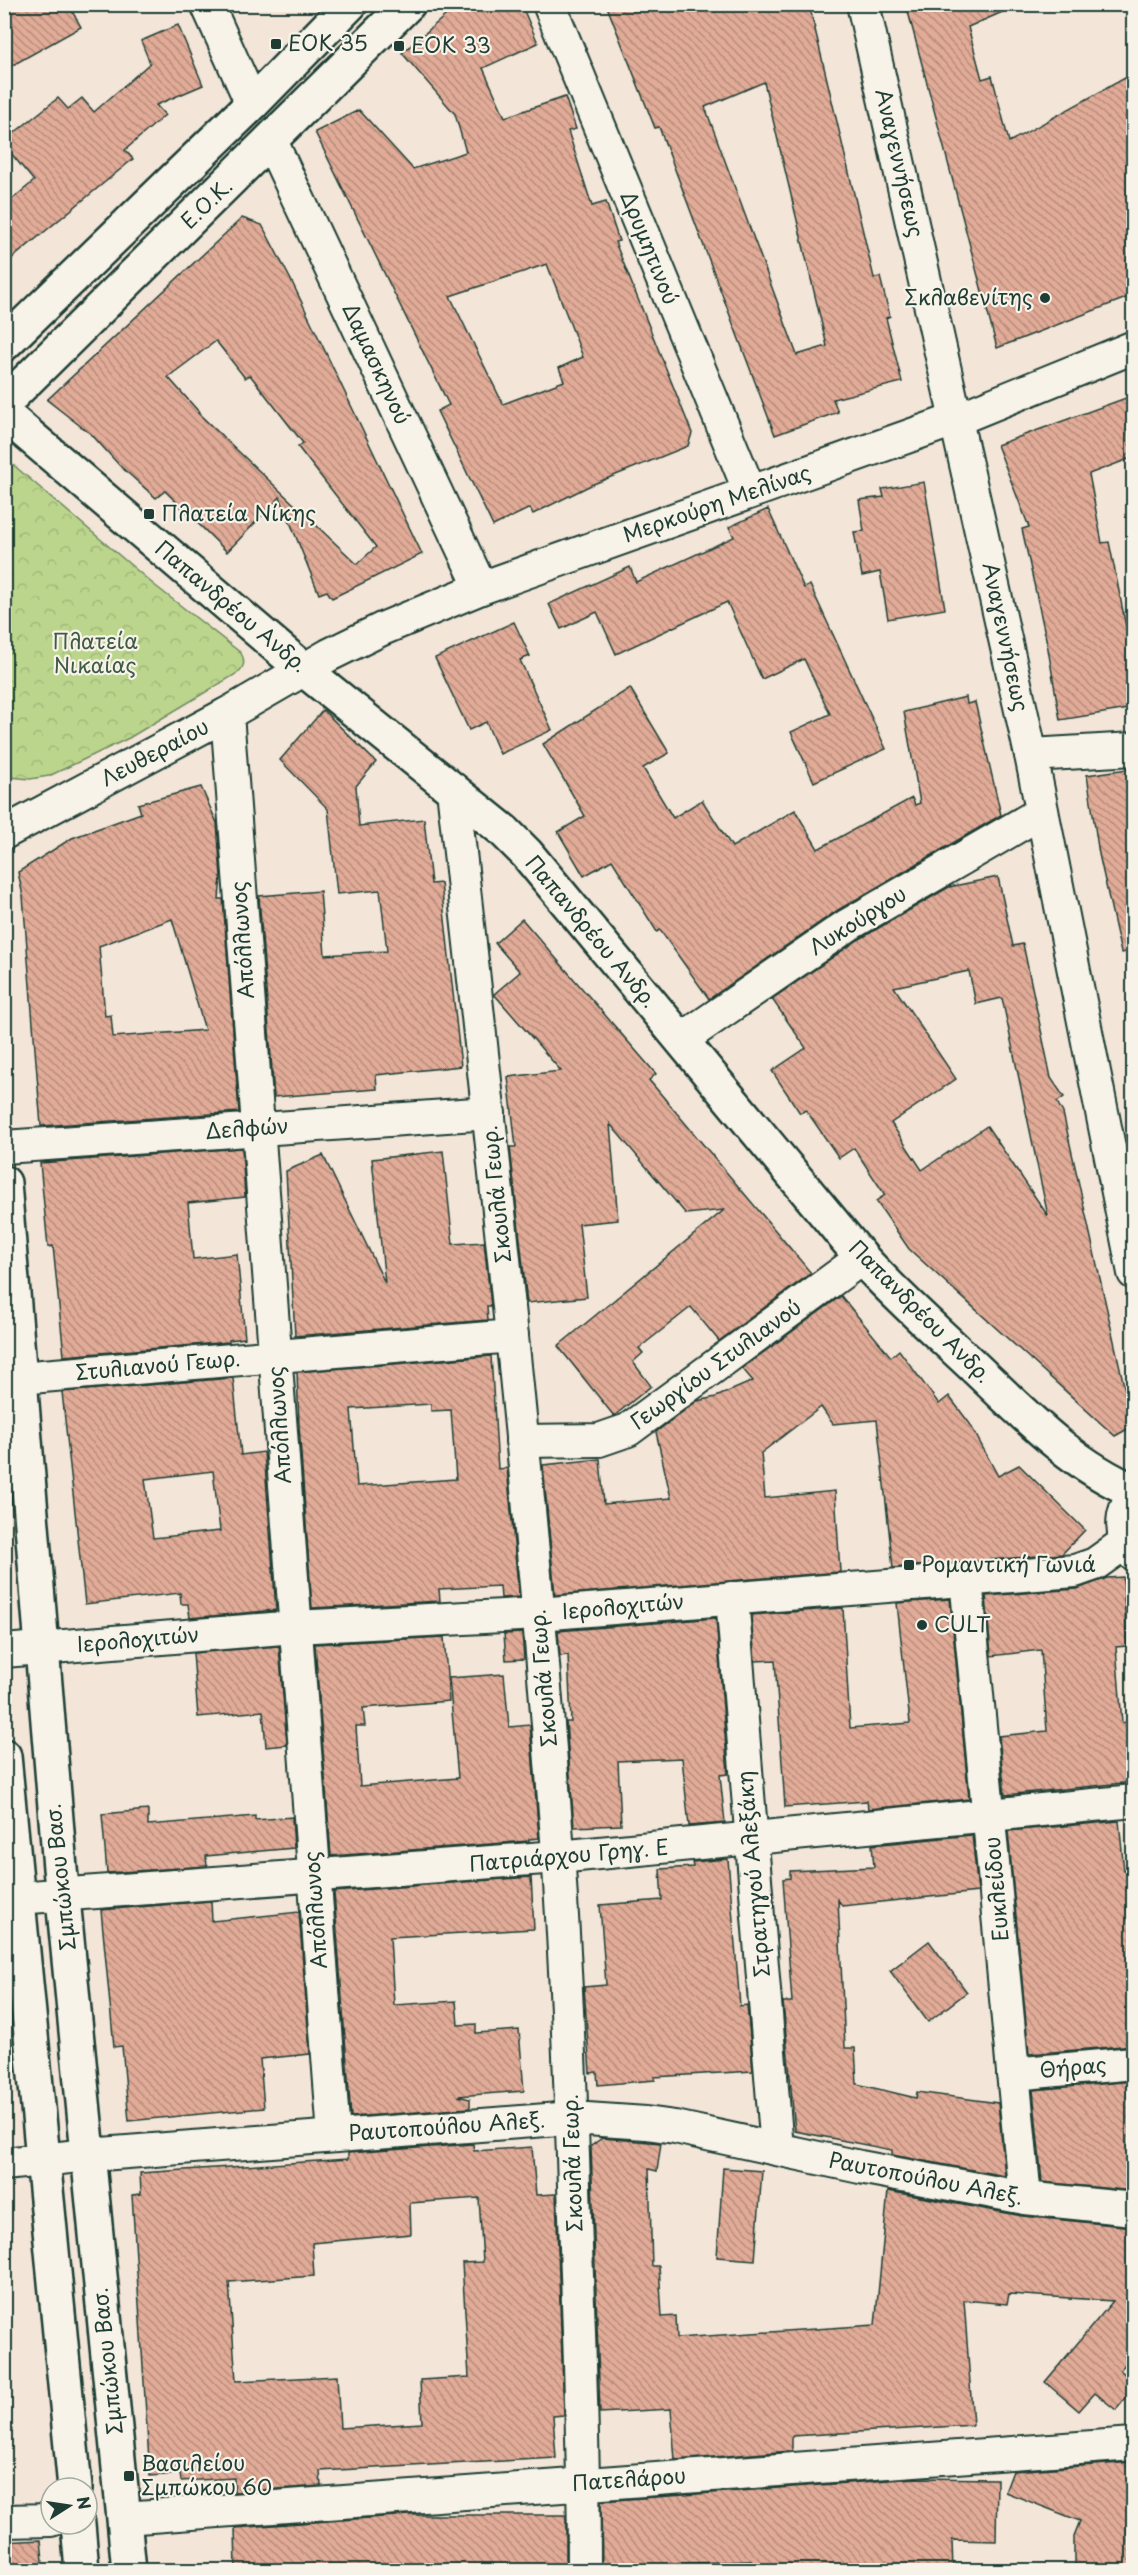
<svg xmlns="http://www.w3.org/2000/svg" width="1138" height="2575" font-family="'Playpen Sans',sans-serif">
  <defs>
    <pattern id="park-crowns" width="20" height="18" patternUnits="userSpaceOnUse" patternTransform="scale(1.5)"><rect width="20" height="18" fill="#bbd58c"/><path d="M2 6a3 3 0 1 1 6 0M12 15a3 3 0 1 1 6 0" fill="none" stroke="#a0b879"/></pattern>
    <pattern id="building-back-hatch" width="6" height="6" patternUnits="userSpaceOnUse" patternTransform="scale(1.5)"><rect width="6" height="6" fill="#e1ab97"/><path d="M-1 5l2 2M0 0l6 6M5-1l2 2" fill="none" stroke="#b68c7c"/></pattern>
  </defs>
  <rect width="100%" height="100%" fill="#f3e5d8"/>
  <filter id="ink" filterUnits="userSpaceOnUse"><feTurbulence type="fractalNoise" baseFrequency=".0167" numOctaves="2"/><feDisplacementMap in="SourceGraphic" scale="12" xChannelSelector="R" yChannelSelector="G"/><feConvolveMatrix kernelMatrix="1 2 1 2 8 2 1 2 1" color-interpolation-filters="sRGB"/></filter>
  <g filter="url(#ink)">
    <path fill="url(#park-crowns)" stroke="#6d8960" stroke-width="1.5" d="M4,457l149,127 88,69c5,9 3,15 -5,21l-107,64 -80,38 -19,3 -20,-2 -5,-4z"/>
    <g fill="url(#building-back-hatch)" stroke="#1f3d34" stroke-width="1.5" fill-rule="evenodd">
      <path d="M4,4h64l13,23 -77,43z"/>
      <path d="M459,4h62l17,39 -55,25 22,49 60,-20 11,32 -8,2 24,75 14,-4 13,39 -4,1 77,191 -4,13 -97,39 -58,29 -3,-6 -37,18 -56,-115 12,-6 -134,-273 44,-22 54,59 53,-17 -11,-38 -53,-61zM547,264l36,93 -24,11 5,13 -61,23 -53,-108z"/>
      <path d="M606,4h203l65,274 6,-1 10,39 -4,2 16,64 -69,17 5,13 -63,23 -116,-308 -4,1zM764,82l63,264 -30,9 -92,-248z"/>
      <path d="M906,4h115l-53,23 14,52 10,-3 17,66 125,-69v222l-137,53z"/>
      <path d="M178,25l25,60 -47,20 9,10 -40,35 8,9 -129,106v-59l30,-25 -30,-36v-4l54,-43 10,11 14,-11 12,14 56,-49 -9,-22z"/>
      <path d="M242,218l20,7 30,57 130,272 -90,44 -5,-7 -8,3 -39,-97 -53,55 -62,-61 -9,7 -36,-32 -28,-31 -45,-35zM216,341l29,37 5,-3 53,68 -5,4 78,100 -19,17 -159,-151 1,-1 -31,-35z"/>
      <path d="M1134,395v62l-45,17 13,69 7,-1 7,34 18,91v41l-74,12 -13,-77 -25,-114 7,-2 -32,-82z"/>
      <path d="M924,482l21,127 -57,10 -8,-47 -18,4 -8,-44 10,-1 -5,-31 25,-3 -2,-8z"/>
      <path d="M768,509l36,79 6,-3 76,164 -72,33 -23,-50 39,-18 -26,-55 -42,20 -35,-77 -111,52 -19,-42 -36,17 -12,-25 81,-37 6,15 98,-45 -5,-10z"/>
      <path d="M514,622l16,34 -10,4 32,70 -52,24 -14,-32 -17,8 -34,-72z"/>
      <path d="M630,688l39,65 -26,15 30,50 29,-18 30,47 63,-37 23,39 94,-51 3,7 5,-2 -16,-91 62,-15 1,7 8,-2 26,113 -163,95 -129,89 -49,-69 -3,2 -45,-72 -28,16 -26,-44 27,-16 -42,-72z"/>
      <path d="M323,710l53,52 -20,24 3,40 65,-7 7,65 10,-1 20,183 -85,9 1,14 -103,8 -15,-201 61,-5 5,64 62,-4 -7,-61 -43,4 -9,-85 -48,-49z"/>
      <path d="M1134,768v183l-13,2 -22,-99 -12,-79z"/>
      <path d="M201,787l16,36 4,54 -2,22h4l16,213 -198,14 -18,-230 -5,-24 54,-34 69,-25 -3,-9zM172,919l33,111 -92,7 -2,-22 -6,1 -6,-70z"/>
      <path d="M998,877l15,69 10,-2 28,134 13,19 -7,5 6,11 70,313 -18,10 -206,-187 -33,-48 9,-6 -31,-47 -15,10 -33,-48 -6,3 -28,-42 34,-23 -34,-49 86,-59 91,-53zM969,971l7,33 26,-6 46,218 -61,-90 -65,44 -31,-47 65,-44 -62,-92z"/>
      <path d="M522,919l134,155 -7,6 162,193 -92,68 -28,-34 -52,41 4,5 -10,9 18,24 -37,30 -56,-70 166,-136 -38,4 -76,-90 8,96 -39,4 8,73 -60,6 -17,-156h6l-8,-70 53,-6 -67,-77 26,-22 -25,-29z"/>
      <path d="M242,1148l3,49 -57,6 5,56 44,-5 8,84 -16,2v2l-165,14 -11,-110 -5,1 -8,-84z"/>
      <path d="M443,1151l10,93 31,-2 7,64h-4l1,14 -193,16 -9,-165 37,-16 62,128 -13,-124z"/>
      <path d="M841,1296l50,61 8,-7 40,54 10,-8 21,28 28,52 21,-11 66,65 -23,24 -169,14 -16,-148 -44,4 -12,-17 -60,46 4,45 70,-7 5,81 -285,23 -12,-130 57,-6 4,45 67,-6 -15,-66 41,-31 19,-4 37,-16 -11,-13z"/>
      <path d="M491,1356l7,113 9,-1 12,129 -18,1 -1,-12 -61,3 1,12 -128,7 -13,-183 -2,-53zM431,1404v7l20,-1 5,69 -99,7 -6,-77z"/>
      <path d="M233,1378l8,77 23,-3 12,158 -86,8 -2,-14h-7l-1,-11 -95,11 -23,-212zM213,1471l7,60 -67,7 -8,-59z"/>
      <path d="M1123,1577l4,69 -11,1 6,76 4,-1 7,60 -128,13 -6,-59 48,-5 -6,-81 -50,6 -5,-60 91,-7 30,-11z"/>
      <path d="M950,1599l19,200 -101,10 -1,-8 -82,6 -10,-147 -20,1 -4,-46 92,-7 7,120 60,-5 -13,-120z"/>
      <path d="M716,1618l12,156 -8,1 5,48 -36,3 -7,-68 -64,3 3,64 -47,2 -8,-105h5l-3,-67 -8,1 -2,-25z"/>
      <path d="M522,1633l2,26 -18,1 -2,-26z"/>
      <path d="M444,1637l5,64 -86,7 2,18h-9l4,60 98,-8 -9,-100 55,-4 5,53 21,-2 9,113 -10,1v2l-198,15 -16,-212z"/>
      <path d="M279,1646l8,99 -21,2 -3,-36 -65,6 -5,-64z"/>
      <path d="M148,1810v15l107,-9v4l37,-3 2,31 -88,8 1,10 -100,7 -5,-59z"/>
      <path d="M1119,1821l5,50 10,-1v175l-105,9 -21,-223z"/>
      <path d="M972,1835l6,57 -136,14 -4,-6 7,148h10l2,36 59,14 1,-6 81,11 7,73 -113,-21v-5l-97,-19 -12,-129h9l-9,-123 7,-1v-7l84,-4 -2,-22z"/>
      <path d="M728,1859l12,147 7,-1 6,66 -99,6 1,3 -57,5 -1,-13 -7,1 -6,-86 22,-2 -6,-80 62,-5 -2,-31 33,-2 -1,-5z"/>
      <path d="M531,1877l3,52 -144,8 4,68 62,-4 2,24 18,-1v9l43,-3 5,61 -66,5 12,3v9l-119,9 -17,-225z"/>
      <path d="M211,1901l1,20 87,-9 11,142 -50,5 4,49 -135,13 -7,-75 -8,1 -13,-137z"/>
      <path d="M929,1941l38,51 -39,30 -38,-51z"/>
      <path d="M1134,2081v110l-92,-9 -9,-92z"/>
      <path d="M602,2138l59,5 -4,28 -8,-2 3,97h7l3,51 14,-1 1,22 198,-13 13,-134 134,25 112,11v127l-14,16 14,11v7l-18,22 -21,-17 -16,18 -34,-29 68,-81 -104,-7 -2,10 -43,-4 9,125 -181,11v15l-117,9 -4,-51 -71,4 -9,-267z"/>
      <path d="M473,2144l1,7 58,-4 4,48 20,-1 8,221 -11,1 3,42 -236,13 1,15 -87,6v-14l-53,3 -1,-7 -30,2 -18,-281 9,-1 -1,-21 208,-14v-6zM479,2198l4,64 -21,1 7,114 -49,3 2,43 -82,5 -3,-52 -101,5 -7,-99 85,-6 -2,-33 99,-9 -1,-31z"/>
      <path d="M723,2168l39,3 -7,89 -38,-3z"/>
      <path d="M1134,2462v109h-60v-35l6,-15 -75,-29 8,-21z"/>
      <path d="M917,2478l80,1 -1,62 -44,-1 1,31h-202v-10l-82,3v7h-67l-1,-70z"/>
      <path d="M410,2515h156v56h-330l-1,-43z"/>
      <path d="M41,2540l3,31h-40v-29z"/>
    </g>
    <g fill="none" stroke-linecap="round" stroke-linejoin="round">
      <g stroke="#1f3d34" stroke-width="36">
        <g id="minor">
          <path d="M207,4l45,100"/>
          <path d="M549,4l201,488"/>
          <path d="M863,4l168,751 103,518"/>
          <path d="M271,141l210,447"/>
          <path d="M227,714l107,1422"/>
          <path d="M1031,755l103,-6"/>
          <path d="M453,789c39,354 79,708 105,1064 9,131 14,263 18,394 4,108 8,216 8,323"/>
          <path d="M4,833l223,-119 102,-59 53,-26 99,-41 476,-169 177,-72"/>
          <path d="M681,1040l167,-115 194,-113"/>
          <path d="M4,1147l485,-34"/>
          <path d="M19,1378l493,-42"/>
          <path d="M522,1441l77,-1 29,-10 234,-172"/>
          <path d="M1134,1495c-15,19 -14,40 0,60"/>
          <path d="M966,1579l59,619"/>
          <path d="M732,1598l45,551"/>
          <path d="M4,1651l291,-24 244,-13 536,-43 20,-7 31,-22"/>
          <path d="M4,1899l554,-42 576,-56"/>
          <path d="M1013,2074l121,-11"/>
          <path d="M4,2164l84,-9 484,-37 74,5 29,4 185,40 165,31 109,11"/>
          <path d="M124,2518l1010,-74"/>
          <path d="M4,2521l47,-1"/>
        </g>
      </g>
      <g stroke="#1f3d34" stroke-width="38">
        <path id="tertiary" d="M4,414l299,255 201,162 23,23 335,404c34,38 72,71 109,106 50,47 99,100 163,127"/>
      </g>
      <g stroke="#1f3d34" stroke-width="38">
        <g id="secondary">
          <path d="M4,344l248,-240 98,-100"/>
          <path d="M4,403l404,-399"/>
          <path d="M4,1183l56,685 69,702"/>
          <path d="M4,1756l71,732"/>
          <path d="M78,2524l4,46"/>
        </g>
      </g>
      <use href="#minor" stroke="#f7f3e8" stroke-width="32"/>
      <use href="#tertiary" stroke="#f7f3e8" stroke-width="33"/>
      <use href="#secondary" stroke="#f7f3e8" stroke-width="33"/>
    </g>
  </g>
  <g fill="#1f3d34" stroke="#f7f3e8" stroke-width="2">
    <rect x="270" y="38" width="12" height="12" rx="3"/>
    <rect x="393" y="40" width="12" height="12" rx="3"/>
    <circle cx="1045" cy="298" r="6"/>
    <rect x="143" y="508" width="12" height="12" rx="3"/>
    <rect x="903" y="1559" width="12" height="12" rx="3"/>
    <circle cx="922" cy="1625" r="6"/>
    <rect x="123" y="2470" width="12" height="12" rx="3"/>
  </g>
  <g text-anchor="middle" stroke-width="4.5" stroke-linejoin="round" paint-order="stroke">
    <g font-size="21" fill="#1f3d34" stroke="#f7f3e8" text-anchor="start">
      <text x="288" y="51">ΕΟΚ 35</text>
      <text x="411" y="53">ΕΟΚ 33</text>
      <text x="1033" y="305" text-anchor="end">Σκλαβενίτης</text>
      <text x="161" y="521">Πλατεία Νίκης</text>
      <text x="921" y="1572">Ρομαντική Γωνιά</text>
      <text x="934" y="1632">CULT</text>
      <text x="141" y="2471">Βασιλείου<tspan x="141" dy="24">Σμπώκου 60</tspan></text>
    </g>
    <g font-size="21" fill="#1f3d34" stroke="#f7f3e8">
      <text transform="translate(899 163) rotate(77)" y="7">Αναγεννήσεως</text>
      <text transform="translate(207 204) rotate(-44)" y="7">Ε.Ο.Κ.</text>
      <text transform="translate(649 248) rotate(68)" y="7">Δρυμητινού</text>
      <text transform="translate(376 364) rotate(65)" y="7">Δαμασκηνού</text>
      <text transform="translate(717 504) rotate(-19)" y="7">Μερκούρη Μελίνας</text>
      <text transform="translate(231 607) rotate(40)" y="7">Παπανδρέου Ανδρ.</text>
      <text transform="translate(1005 637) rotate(78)" y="7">Αναγεννήσεως</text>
      <text transform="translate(155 753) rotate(-28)" y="7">Λευθεραίου</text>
      <text transform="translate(858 921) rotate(-32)" y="7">Λυκούργου</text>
      <text transform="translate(591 932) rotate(50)" y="7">Παπανδρέου Ανδρ.</text>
      <text transform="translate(243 940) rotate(-94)" y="7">Απόλλωνος</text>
      <text transform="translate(247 1129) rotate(-4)" y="7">Δελφών</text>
      <text transform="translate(497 1194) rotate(-96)" y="7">Σκουλά Γεωρ.</text>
      <text transform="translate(920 1312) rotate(45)" y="7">Παπανδρέου Ανδρ.</text>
      <text transform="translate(716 1365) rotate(-36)" y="7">Γεωργίου Στυλιανού</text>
      <text transform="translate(158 1366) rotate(-5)" y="7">Στυλιανού Γεωρ.</text>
      <text transform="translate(280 1425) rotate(-94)" y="7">Απόλλωνος</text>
      <text transform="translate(623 1607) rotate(-5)" y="7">Ιερολοχιτών</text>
      <text transform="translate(138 1640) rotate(-5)" y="7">Ιερολοχιτών</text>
      <text transform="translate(544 1678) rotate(-95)" y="7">Σκουλά Γεωρ.</text>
      <text transform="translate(569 1856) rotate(-5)" y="7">Πατριάρχου Γρηγ. Ε</text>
      <text transform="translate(754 1874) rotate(-95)" y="7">Στρατηγού Αλεξάκη</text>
      <text transform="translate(61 1877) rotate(-96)" y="7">Σμπώκου Βασ.</text>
      <text transform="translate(997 1889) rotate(-95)" y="7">Ευκλείδου</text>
      <text transform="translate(316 1910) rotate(-94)" y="7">Απόλλωνος</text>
      <text transform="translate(1073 2068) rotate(-5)" y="7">Θήρας</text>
      <text transform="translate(447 2127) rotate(-4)" y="7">Ραυτοπούλου Αλεξ.</text>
      <text transform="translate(573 2163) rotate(-92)" y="7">Σκουλά Γεωρ.</text>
      <text transform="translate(926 2179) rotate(11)" y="7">Ραυτοπούλου Αλεξ.</text>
      <text transform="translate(108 2361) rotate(-96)" y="7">Σμπώκου Βασ.</text>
      <text transform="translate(629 2480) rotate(-4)" y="7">Πατελάρου</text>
    </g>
    <g font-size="21" fill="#3e5b46" stroke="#f7f3e8">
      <text x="95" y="649">Πλατεία<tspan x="95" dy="24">Νικαίας</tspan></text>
    </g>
  </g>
  <rect width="1138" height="2575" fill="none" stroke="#f7f3e8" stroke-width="24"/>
  <rect x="12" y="12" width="1114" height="2551" fill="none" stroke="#1f3d34" stroke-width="2" filter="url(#ink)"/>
  <g transform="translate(69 2506) rotate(78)"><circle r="28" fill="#f7f3e8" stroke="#a1aaa0" stroke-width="1.5"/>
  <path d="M0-4.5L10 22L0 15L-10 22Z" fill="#1f3d34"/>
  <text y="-9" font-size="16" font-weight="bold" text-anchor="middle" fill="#1f3d34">N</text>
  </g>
</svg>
